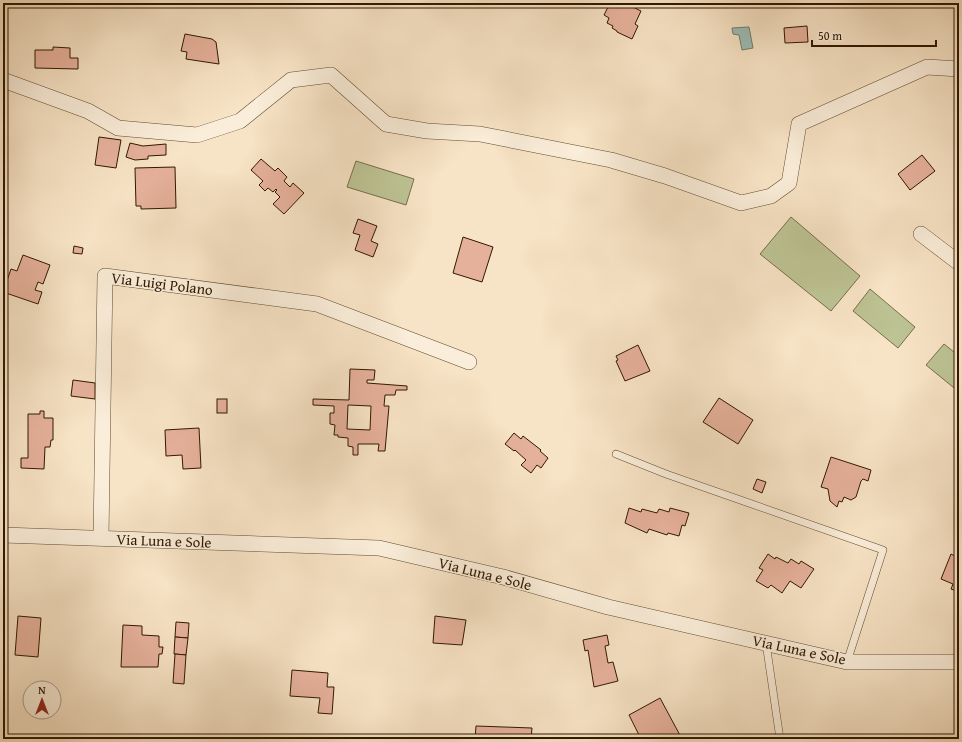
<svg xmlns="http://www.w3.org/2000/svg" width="962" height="742" font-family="'Gentium Book Plus',serif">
  <rect width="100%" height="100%" fill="#f7e3c5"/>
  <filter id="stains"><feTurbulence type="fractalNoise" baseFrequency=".005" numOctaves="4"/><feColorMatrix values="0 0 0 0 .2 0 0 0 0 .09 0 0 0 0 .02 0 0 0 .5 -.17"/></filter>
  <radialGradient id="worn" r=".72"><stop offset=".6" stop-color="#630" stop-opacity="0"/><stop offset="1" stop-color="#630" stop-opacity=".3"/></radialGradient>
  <g fill="#bdc394" stroke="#776e4a">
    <path d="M356,161l58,18 -8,26 -59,-18z"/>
    <path d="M791,217l69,59 -29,35 -71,-57z"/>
    <path d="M870,289l45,38 -17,21 -45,-37z"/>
    <path d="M944,344l15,12v36l-33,-27z"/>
  </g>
  <path fill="#9dbeb8" stroke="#727c6e" d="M749,27l4,21 -11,2 -3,-15 -6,-1 -1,-6z"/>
  <g fill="#e6b19b" stroke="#311800" fill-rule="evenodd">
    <path d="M610,3h15l16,8 -6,13 3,2 -6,13 -15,-7v-1l-5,-3 1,-2 -6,-3 2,-5 -5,-3z"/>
    <path d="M807,26l1,16 -23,1 -1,-15z"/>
    <path d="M185,34l27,5 4,3 3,22 -33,-5 1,-7 -6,-1z"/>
    <path d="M53,47l17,1v10h8v11l-43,-1v-18h18z"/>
    <path d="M99,137l22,3 -5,28 -21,-3z"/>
    <path d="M130,143l13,3 23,-2v11l-18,1v3l-13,1 -9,-3z"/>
    <path d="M922,155l13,16 -25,19 -12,-16z"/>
    <path d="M261,159l14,12 3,-3 9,9 -3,4 6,6 3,-4 11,10 -20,21 -11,-10 7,-7 -5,-5 2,-2 -1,-1 -3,3 -5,-4 -3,3 -6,-6 4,-4 -12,-11z"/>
    <path d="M175,167l1,41 -35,1v-3h-5l-1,-38z"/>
    <path d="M358,219l19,7 -6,15 7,3 -5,13 -18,-7 5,-15 -7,-2z"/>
    <path d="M463,237l30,10 -11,35 -29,-9z"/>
    <path d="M74,246l9,2 -1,6 -9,-1z"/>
    <path d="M23,255l27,10 -7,19 -5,-2 -3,8 7,2 -4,12 -35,-12 8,-23 6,2z"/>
    <path d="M638,345l12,26 -25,10 -9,-20 2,-1 -2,-4z"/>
    <path d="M350,369l25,1 -1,10h-7v3l40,3v4h-11l-1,5h-10l-1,11h5l-4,45h-7l1,-7h-21v11h-5v-8l-5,-1v-8l-10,-1v-2h-4l1,-10 -5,-1v-11h4v-7l-21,-1v-6l36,1zM348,405l23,1 -1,24 -23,-1z"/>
    <path d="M3,376l2,17 -2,1z"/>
    <path d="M73,380l22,3v16l-24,-3z"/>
    <path d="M719,398l34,22 -15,24 -35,-22z"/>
    <rect x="217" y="399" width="10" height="14"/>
    <path d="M40,411h4v7h9v22h-2l-1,7h-5l-1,22 -23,-1v-10h7v-44h12z"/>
    <path d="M199,428l2,40 -18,1 -1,-14 -16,1 -1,-26z"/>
    <path d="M514,433l7,6 2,-3 18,14 -1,1 8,7 -7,10 -4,-3 -6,8 -10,-8 5,-5 -11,-10 -1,1 -9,-7z"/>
    <path d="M831,457l40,13 -3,11 -5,-2 -2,2 -5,16 -5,3 -7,-3 -2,5 -3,-1 -2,6 -7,-6 -2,-12 -7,-2z"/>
    <path d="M757,479l9,3 -4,11 -9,-4z"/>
    <path d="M629,508l12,4 1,-3 15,4 2,-4 10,3 1,-4 19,5 -4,13 -3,-1 -3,11 -11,-3 -1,2 -18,-6 -2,4 -22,-10z"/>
    <path d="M768,554l7,5 1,-2 12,6 3,-4 8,5 2,-3 13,8 -13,19 -11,-7 -8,12 -11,-8 -3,3 -12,-7 7,-11 -4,-2z"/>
    <path d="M951,554l8,4v34l-8,-3 2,-5 -12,-5z"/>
    <path d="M18,616l23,2 -3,39 -23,-2z"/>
    <path d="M435,616l31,4 -4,25 -29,-2z"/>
    <path d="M176,622l13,1 -1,15 -13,-1z"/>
    <path d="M123,625l19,1v9l17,1v11h4l-1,7h-3l-1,13h-37z"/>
    <path d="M607,635l2,10 -4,1 3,17 5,-1 5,19 -24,6 -6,-37 -3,1 -2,-11z"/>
    <path d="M175,637l13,1 -2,17 -12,-1z"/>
    <path d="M175,654l11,1 -2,29 -11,-1z"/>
    <path d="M292,670l36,3 -1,14h7l-2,27 -14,-1 2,-15 -30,-2z"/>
    <path d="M660,698l22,41h-41l-12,-24z"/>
    <path d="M476,726l56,2 -1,11h-56z"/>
  </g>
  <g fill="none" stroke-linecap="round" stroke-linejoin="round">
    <g stroke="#624b31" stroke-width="8">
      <g id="lane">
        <path d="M616,454l50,20 217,76 -36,112"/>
        <path d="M766,643l14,96"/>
      </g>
    </g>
    <g stroke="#624b31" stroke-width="16">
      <g id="street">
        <path d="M3,80l85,31 30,17 79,7 43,-14 51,-41 40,-5 55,49 41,7 53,3 131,26 54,16 76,27 30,-7 18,-13 10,-59 128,-57 32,2"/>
        <path d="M921,234l38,29"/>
        <path d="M3,535l376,13 124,29 105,30 239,55h112"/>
        <path d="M101,538l4,-262 212,28 152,58"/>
      </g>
    </g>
    <use href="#lane" stroke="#faedd9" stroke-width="7"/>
    <use href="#street" stroke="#faedd9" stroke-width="15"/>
  </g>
  <g text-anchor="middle" stroke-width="3" stroke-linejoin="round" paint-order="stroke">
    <g font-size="15" fill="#311800" stroke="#faedd9">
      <text transform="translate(162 284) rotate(7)" y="5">Via Luigi Polano</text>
      <text transform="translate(164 541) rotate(2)" y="5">Via Luna e Sole</text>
      <text transform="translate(485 574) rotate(14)" y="5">Via Luna e Sole</text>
      <text transform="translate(799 650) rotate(12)" y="5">Via Luna e Sole</text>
    </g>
  </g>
  <rect width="962" height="742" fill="none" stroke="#f7e3c5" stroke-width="16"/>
  <rect x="4" y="4" width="954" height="734" fill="none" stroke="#311800" stroke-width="2"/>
  <rect x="8" y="8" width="946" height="726" fill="none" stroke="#311800"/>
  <g transform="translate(42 700)"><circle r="19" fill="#faedd9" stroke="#aa9882"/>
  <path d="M0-3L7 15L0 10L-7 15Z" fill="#8f2418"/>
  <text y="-6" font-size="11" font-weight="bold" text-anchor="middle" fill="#311800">N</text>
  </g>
  <path d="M812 40v6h124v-6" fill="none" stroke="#311800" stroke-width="2"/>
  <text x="818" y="40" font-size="12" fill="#311800" stroke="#faedd9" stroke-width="3" paint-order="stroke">50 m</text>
  <rect width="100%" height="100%" filter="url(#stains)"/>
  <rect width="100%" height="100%" fill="url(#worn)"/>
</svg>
